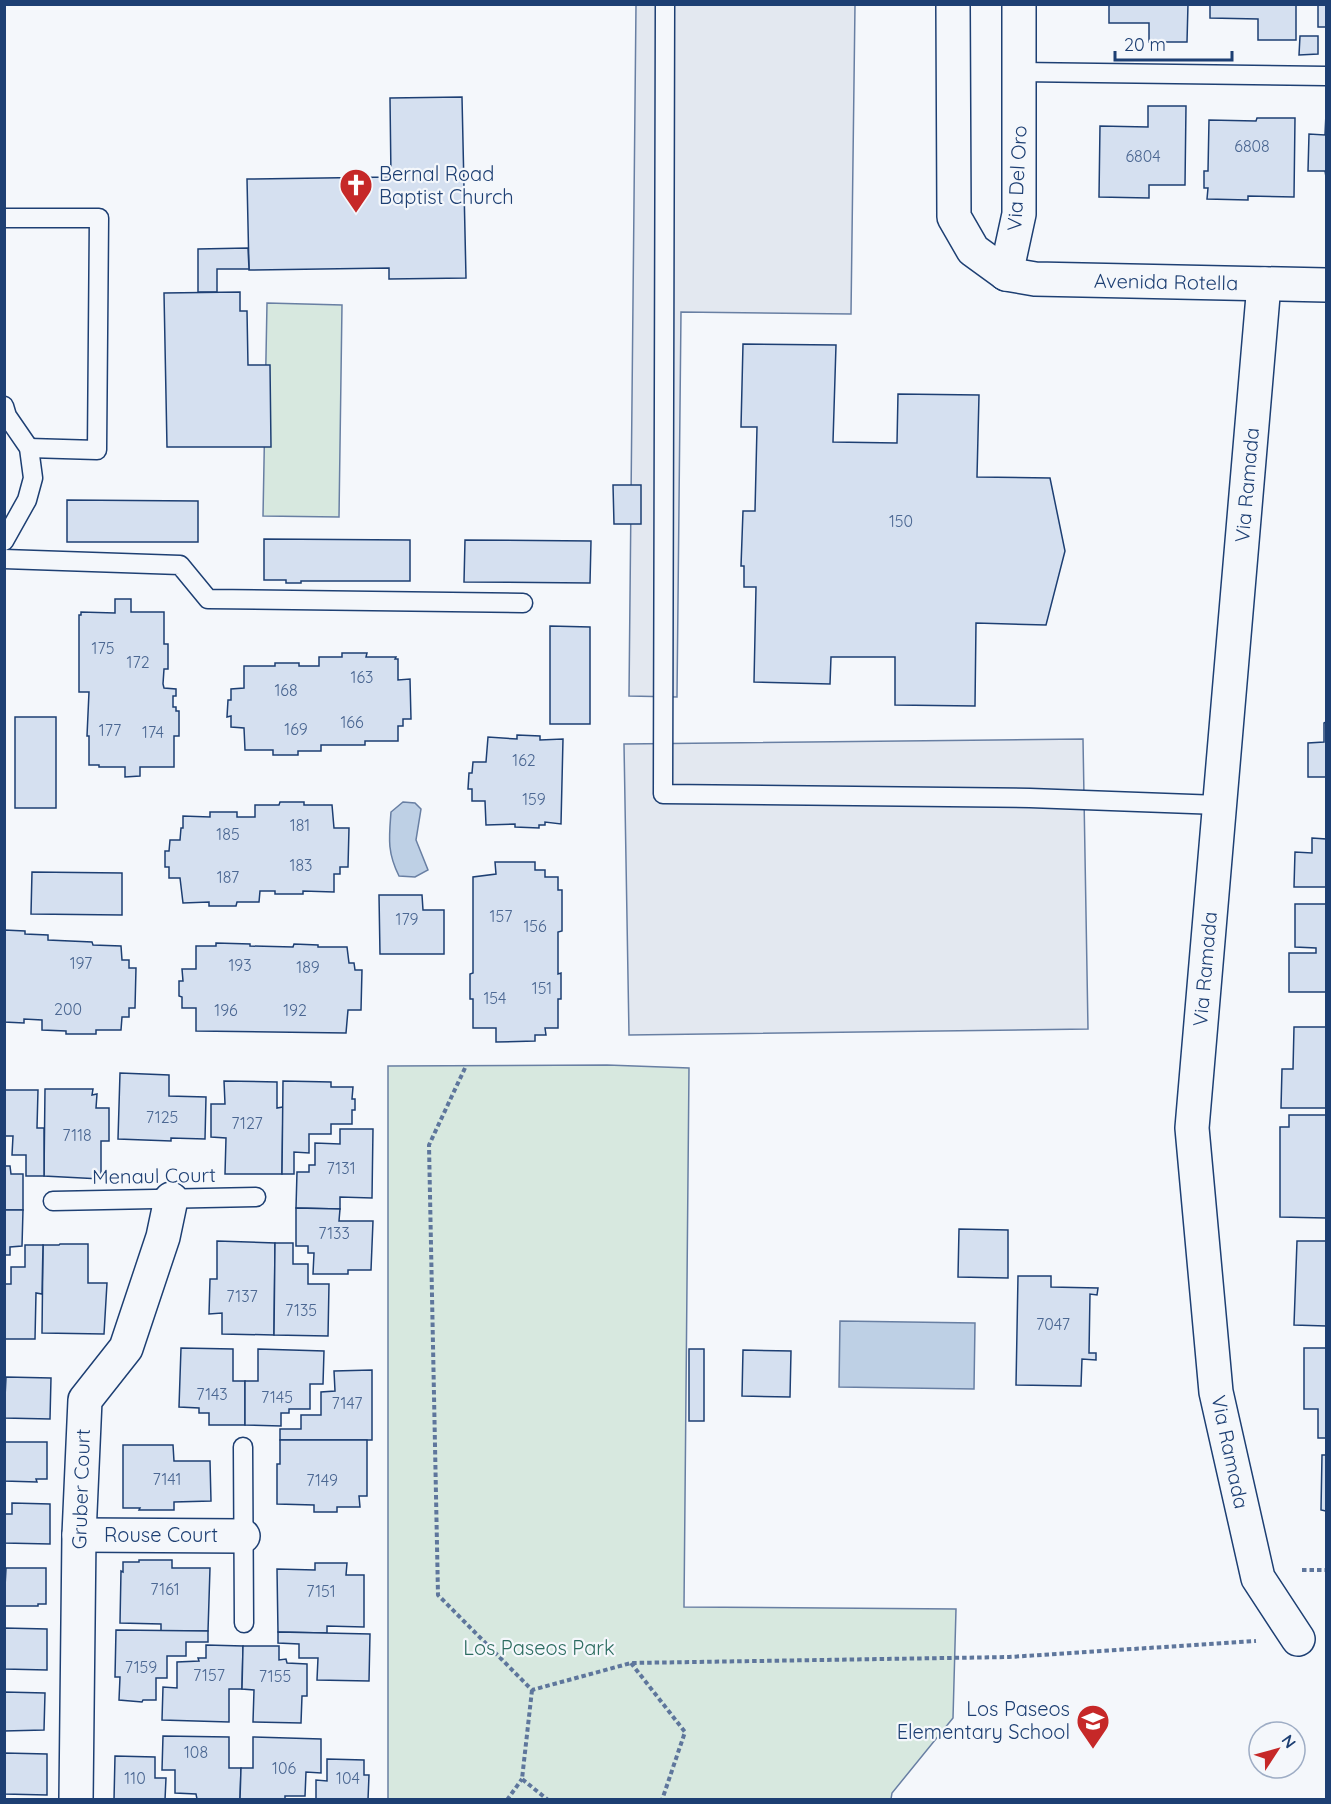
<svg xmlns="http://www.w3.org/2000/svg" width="1331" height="1804" font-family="Quicksand,sans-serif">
  <rect width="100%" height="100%" fill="#f4f7fb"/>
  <g fill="#d7e8df" stroke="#687fa3" stroke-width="1.5">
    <path d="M267,303l75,2 -3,212 -76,-1z"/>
    <path d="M607,1065l82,3 -5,539 272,2 -3,109 -61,75 -1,6h-503v-733z"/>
  </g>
  <g fill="#e3e8f0" stroke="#687fa3" stroke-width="1.5">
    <path d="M636,5h219l-4,309 -170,-2 -4,385 -48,-1z"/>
    <path d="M1083,739l5,290 -459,6 -5,-291z"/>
  </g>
  <g fill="#bed0e5" stroke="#687fa3" stroke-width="1.5">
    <path d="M403,802l12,1 6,6 -5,31 12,30 -13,7 -16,-1c-12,-24 -10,-38 -8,-64z"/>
    <path d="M840,1321l135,2 -1,66 -135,-2z"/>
  </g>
  <g fill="#d5e0f0" stroke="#1d3f73" stroke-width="1.5">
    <path d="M1109,4h79l-1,38h-38v-19h-40z"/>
    <path d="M1210,4h86v36h-38v-21l-48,-1z"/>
    <rect x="1318" y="4" width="8" height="23"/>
    <path d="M1300,36h18v18l-19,1z"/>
    <path d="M462,97l4,181 -77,1v-11l-140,2 -2,-91 144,-2 -1,-79z"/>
    <path d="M1148,106h38l-1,79h-36v13l-50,-1 1,-71 48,1z"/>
    <path d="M1326,113v64l-1,-6h-17l1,-37 16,1z"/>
    <path d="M1257,118h38l-1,79 -46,-1v4l-41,-1 1,-11h-4v-17h4l1,-51 47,1z"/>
    <path d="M248,248l1,21h-32v23h-19v-43z"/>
    <path d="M240,292v19h7l1,54h22l1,82h-104l-3,-154z"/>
    <path d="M743,344l93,1 -3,97 64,1 1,-49 81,1 -2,82 73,1 15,73 -19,74 -70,-2 -1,83 -80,-1v-48h-64l-1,27 -76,-2 2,-95h-12v-21h-3l2,-55h12l2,-84h-16z"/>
    <path d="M613,485h28v39h-27z"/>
    <path d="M67,500l131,1v41h-131z"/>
    <path d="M264,539l146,1v41h-109v2h-15v-3h-22z"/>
    <path d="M465,540l126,1 -1,42 -126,-1z"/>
    <path d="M115,599h16v13h33v32h4v25h-4l-1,15 1,4 12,1v7h-3v11h3v4h3v25h-5v31h-34v9l-15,1v-10h-26v-2h-10v-29h-2l2,-44h-10v-77h2v-3l34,1z"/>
    <path d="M550,626l40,1v97h-40z"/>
    <path d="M342,653h25l-1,4h30l-1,2h3v21l12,-1 1,40h-8v7h-5v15h-33v4h-44v6h-23v4h-25v-5h-28l-1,-22 -13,-1v-11l-4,1 1,-17h3v-11l13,-1v-22h31v-3h24v3h20v-9h23z"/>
    <rect x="15" y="717" width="41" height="91"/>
    <path d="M1326,722v55h-18v-34l16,-1v-19z"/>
    <path d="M517,735l23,1v4l23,-1 -2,85 -16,-2v3h-6v3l-24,-1v-3l-29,1 -1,-24h-13v-12h-4l1,-16h3l1,-11h13l2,-25 29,2z"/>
    <path d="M280,802h24v3h28l2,23h15l-1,39h-8v7h-6v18l-31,-1v3h-28v-3h-15l-1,11h-22l-1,4h-27v-4l-26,1 -3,-25h-11v-11h-4v-16h4l1,-11h10l1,-12h2v-12l27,1v-5h27v5h18v-12h24z"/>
    <path d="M1312,838l14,1v48h-32l1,-35 17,1z"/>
    <path d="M495,862h40v8h10v7h13v13h4v41l-4,1v42l3,-1v26h-3v29h-13l1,7h-11v6l-39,1v-14h-23v-29h-3v-25l3,-1v-96l23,-3z"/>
    <path d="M32,872l90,1v42l-91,-1z"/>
    <path d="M379,895h43l1,15h21v44h-64z"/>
    <path d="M1295,904h31v88h-37v-39h27v-5l-21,-1z"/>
    <path d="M4,930l21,1v3l23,1v5l44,2 1,3 28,1 1,14h7v8h7l-1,40h-6v9h-7l-1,13h-25v4h-30v-3l-24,-1v-10l-18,-1v4l-20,-1z"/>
    <path d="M216,943l34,1v2l43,1 1,-3 24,1v2h29l2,16h5l1,7h7l-1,40h-13l-2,23 -150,-2v-23h-14v-11l-3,-1v-15h4l-1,-12h14v-23h20z"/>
    <path d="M1294,1027h32v81h-45l1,-39h11z"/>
    <path d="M120,1073l49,2v21l37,1 -1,42 -34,-1v3l-53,-2z"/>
    <path d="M224,1081l53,1v26l6,-1 -1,67h-57l1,-36 -15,-1v-33h14z"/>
    <path d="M283,1081l48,1v5h22l-1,12h3v11h-3v14h-21v10h-22v19l-15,-1v22h-12z"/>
    <path d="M45,1089h48l-1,6 5,-1 -1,14h13v33h-8v38l-57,-3z"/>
    <path d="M4,1090h34l-1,38h7v48h-18v-21h-14l1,-19h-9z"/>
    <path d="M1289,1115h37v103l-46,-1v-90h9z"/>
    <path d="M340,1129h33l-1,69 -32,-1v12l-44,-1 1,-36h12v-7h6v-22l25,1z"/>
    <path d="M4,1145l1,21h5l1,8h12v36h-19z"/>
    <path d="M296,1208l44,1 -1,12h34l-2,49h-23v4h-35l1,-21h-6v-7h-12z"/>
    <path d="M4,1210h19l-1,36 -12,1v8h-6z"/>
    <path d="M959,1229l49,1v48l-50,-1z"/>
    <path d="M217,1241l58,2 -1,92 -52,-1v-21l-13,1 1,-35h7z"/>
    <path d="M1297,1241h29v85l-32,-1z"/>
    <path d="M275,1243h18v21h15v20h21l-1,52 -54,-1z"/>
    <path d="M60,1244h28v39h19l-3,51 -62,-1 1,-88h16z"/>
    <path d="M25,1245h18l-1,49 -6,-1 -1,46h-31v-55h7v-17h14z"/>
    <path d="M1018,1276h33v11l47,1 -1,7 -7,-1 -1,59h7v7l-14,-1 -1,27 -65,-1z"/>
    <path d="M181,1348l52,1v32h12v44h-36v-12h-10v-5l-20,-1z"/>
    <path d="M1304,1348h22v90h-8v-29h-14z"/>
    <path d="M258,1349l66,2 -1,33h-13v25h-21v4h-8v13l-36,-1v-44h13z"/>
    <rect x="689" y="1349" width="15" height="72"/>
    <path d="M743,1350l48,1 -1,46 -48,-1z"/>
    <path d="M372,1370v70h-92v-11h21v-14h20v-23l14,-1 -1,-20z"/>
    <path d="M6,1377l45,1 -1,41 -46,-1z"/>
    <path d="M280,1440h87v56h-8l1,11h-23v5h-23v-7l-37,-1v-40h3z"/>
    <path d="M4,1442h43v37h-11l1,3 -33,-1z"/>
    <path d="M123,1445h50l1,16h36l1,40 -37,1v8h-35l1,-2h-17z"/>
    <path d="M1322,1455h4v56l-5,-1z"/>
    <path d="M12,1503l38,1v40l-46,-1v-29h8z"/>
    <path d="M139,1560h33v8h38l-2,63h-47v-7l-41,-1 1,-52 2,1v-10h16z"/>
    <path d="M315,1563h32l-1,12h18v52l-37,-1v7l-49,-1 -1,-63 38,1z"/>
    <path d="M6,1568h40v36h-8v2h-34z"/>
    <path d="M4,1628l43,1v41l-43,-1z"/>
    <path d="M116,1630l92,1v11h-22v14h-19v22h-11v22h-13l-1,2 -23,-2 1,-23h-5z"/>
    <path d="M278,1632l92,2 -1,47 -52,-1 1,-22h-19v-14l-21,-1z"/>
    <path d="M206,1645l37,1 -1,43h-13v33l-67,-2 1,-33 14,1v-26l22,-1 -1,-3h8z"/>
    <path d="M243,1646h36v14l7,-1 1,4 20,1v32h-5l-1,27 -48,-1 1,-32 -12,-1z"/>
    <path d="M4,1692l41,1 -1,37 -40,1z"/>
    <path d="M163,1736l66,1v31h12l-1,32 -43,-1 -1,-5 -21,-1v-23h-13z"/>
    <path d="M253,1737l68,2v34l-15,-1 -1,24h-20v4h-45l1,-32h12z"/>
    <path d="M4,1753l43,1v41l-43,-1z"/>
    <path d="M115,1756l40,1v21h11l-1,22h-51z"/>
    <path d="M327,1759l37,1v15h5l-1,25h-52v-20l11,1z"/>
  </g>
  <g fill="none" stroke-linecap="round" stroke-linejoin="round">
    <g stroke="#1d3f73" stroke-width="21">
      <g id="lane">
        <path d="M665,4l-2,790 367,4 189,7"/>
        <path d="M1020,72l306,4"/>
        <path d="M4,218h95l-2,232 -68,-2"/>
        <path d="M4,406l3,10 22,32 4,30 -6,22 -23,41"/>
        <path d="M4,559l176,6 28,34 315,4"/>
        <path d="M53,1201l203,-4"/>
        <path d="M243,1447l1,176"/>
      </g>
    </g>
    <g stroke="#1d3f73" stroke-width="36">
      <g id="street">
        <path d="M1264,284l-72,844 24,264 42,186 40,61"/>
        <path d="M79,1535l164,1"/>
        <path d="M76,1800l3,-265 6,-135 41,-52 37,-111 8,-38"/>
      </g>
    </g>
    <g stroke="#1d3f73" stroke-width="36">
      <g id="secondary">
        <path d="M953,4l1,213 19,33 33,24 29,5 291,6"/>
        <path d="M1006,274l13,-60v-210"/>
      </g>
    </g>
    <g stroke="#5e769c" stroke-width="4" stroke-dasharray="4.5 3" stroke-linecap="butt">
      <path d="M465,1068l-36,77 9,450 94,95 99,-27 378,-6 247,-16"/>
      <path d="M1302,1570h24"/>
      <path d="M631,1663l54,69 -23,68"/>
      <path d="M532,1690l-10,89 26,21"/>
      <path d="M507,1800l15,-21"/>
    </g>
    <use href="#lane" stroke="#f4f7fb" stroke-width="18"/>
    <use href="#street" stroke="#f4f7fb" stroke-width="33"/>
    <use href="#secondary" stroke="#f4f7fb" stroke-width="33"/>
  </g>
  <defs>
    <g id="church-pin" transform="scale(1.725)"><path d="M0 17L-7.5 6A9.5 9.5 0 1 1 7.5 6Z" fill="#c62828" stroke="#f4f7fb"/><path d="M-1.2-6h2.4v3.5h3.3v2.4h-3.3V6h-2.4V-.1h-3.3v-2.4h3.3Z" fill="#fff"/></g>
    <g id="school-pin" transform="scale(1.725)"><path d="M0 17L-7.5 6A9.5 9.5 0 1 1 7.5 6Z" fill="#c62828" stroke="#f4f7fb"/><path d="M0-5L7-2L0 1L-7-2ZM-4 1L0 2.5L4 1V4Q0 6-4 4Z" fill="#fff"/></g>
  </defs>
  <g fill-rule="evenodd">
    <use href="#church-pin" x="356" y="185"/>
    <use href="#school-pin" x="1093" y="1721"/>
  </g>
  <g text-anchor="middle" stroke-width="4.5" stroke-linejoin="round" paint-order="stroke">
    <g font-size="16" fill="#4b6792">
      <text x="1252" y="152">6808</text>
      <text x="1143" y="162">6804</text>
      <text x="901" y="527">150</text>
      <text x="103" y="654">175</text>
      <text x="138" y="668">172</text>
      <text x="362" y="683">163</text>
      <text x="286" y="696">168</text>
      <text x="352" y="728">166</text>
      <text x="296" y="735">169</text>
      <text x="110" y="736">177</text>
      <text x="153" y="738">174</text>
      <text x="524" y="766">162</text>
      <text x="534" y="805">159</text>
      <text x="300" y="831">181</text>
      <text x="228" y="840">185</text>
      <text x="301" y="871">183</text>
      <text x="228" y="883">187</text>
      <text x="501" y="922">157</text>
      <text x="407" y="925">179</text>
      <text x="535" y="932">156</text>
      <text x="81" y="969">197</text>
      <text x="240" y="971">193</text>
      <text x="308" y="973">189</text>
      <text x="542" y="994">151</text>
      <text x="495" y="1004">154</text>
      <text x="68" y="1015">200</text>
      <text x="226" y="1016">196</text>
      <text x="295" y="1016">192</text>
      <text x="162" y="1123">7125</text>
      <text x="247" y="1129">7127</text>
      <text x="77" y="1141">7118</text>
      <text x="341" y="1174">7131</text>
      <text x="334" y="1239">7133</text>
      <text x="242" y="1302">7137</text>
      <text x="301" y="1316">7135</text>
      <text x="1053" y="1330">7047</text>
      <text x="212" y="1400">7143</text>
      <text x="277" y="1403">7145</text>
      <text x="347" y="1409">7147</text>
      <text x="167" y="1485">7141</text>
      <text x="322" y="1486">7149</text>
      <text x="165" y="1595">7161</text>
      <text x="321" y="1597">7151</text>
      <text x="141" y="1673">7159</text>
      <text x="209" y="1681">7157</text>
      <text x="275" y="1682">7155</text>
      <text x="196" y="1758">108</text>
      <text x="284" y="1774">106</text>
      <text x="135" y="1784">110</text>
      <text x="348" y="1784">104</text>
    </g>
    <g font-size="20" fill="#1d3f73" stroke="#f4f7fb" text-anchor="start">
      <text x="379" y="181">Bernal Road<tspan x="379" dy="23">Baptist Church</tspan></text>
      <text x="1070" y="1716" text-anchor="end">Los Paseos<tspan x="1070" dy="23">Elementary School</tspan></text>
    </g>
    <g font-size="20" fill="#1d3f73" stroke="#f4f7fb">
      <text transform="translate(1017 178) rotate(-87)" y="7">Via Del Oro</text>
      <text transform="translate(1166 282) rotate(1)" y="7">Avenida Rotella</text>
      <text transform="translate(1247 485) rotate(-85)" y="7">Via Ramada</text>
      <text transform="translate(1205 969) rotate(-85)" y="7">Via Ramada</text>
      <text transform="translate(154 1176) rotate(-1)" y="7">Menaul Court</text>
      <text transform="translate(1230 1452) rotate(78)" y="7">Via Ramada</text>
      <text transform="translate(81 1489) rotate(-88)" y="7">Gruber Court</text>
      <text x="161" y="1542">Rouse Court</text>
    </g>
    <g font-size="20" fill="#2c6c60" stroke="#f4f7fb">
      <text x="539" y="1655">Los Paseos Park</text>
    </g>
  </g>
  <rect width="1331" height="1804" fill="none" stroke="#1d3f73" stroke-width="12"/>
  <g transform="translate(1277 1750) rotate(54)"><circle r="28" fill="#f4f7fb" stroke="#9eadc5" stroke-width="1.5"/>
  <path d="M0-4.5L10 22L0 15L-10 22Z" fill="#c62828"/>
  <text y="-9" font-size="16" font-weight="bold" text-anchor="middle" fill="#1d3f73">N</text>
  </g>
  <path d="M1115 51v9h117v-9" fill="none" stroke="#1d3f73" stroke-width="3"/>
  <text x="1124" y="51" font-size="18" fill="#1d3f73" stroke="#f4f7fb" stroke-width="4.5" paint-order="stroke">20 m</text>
</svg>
